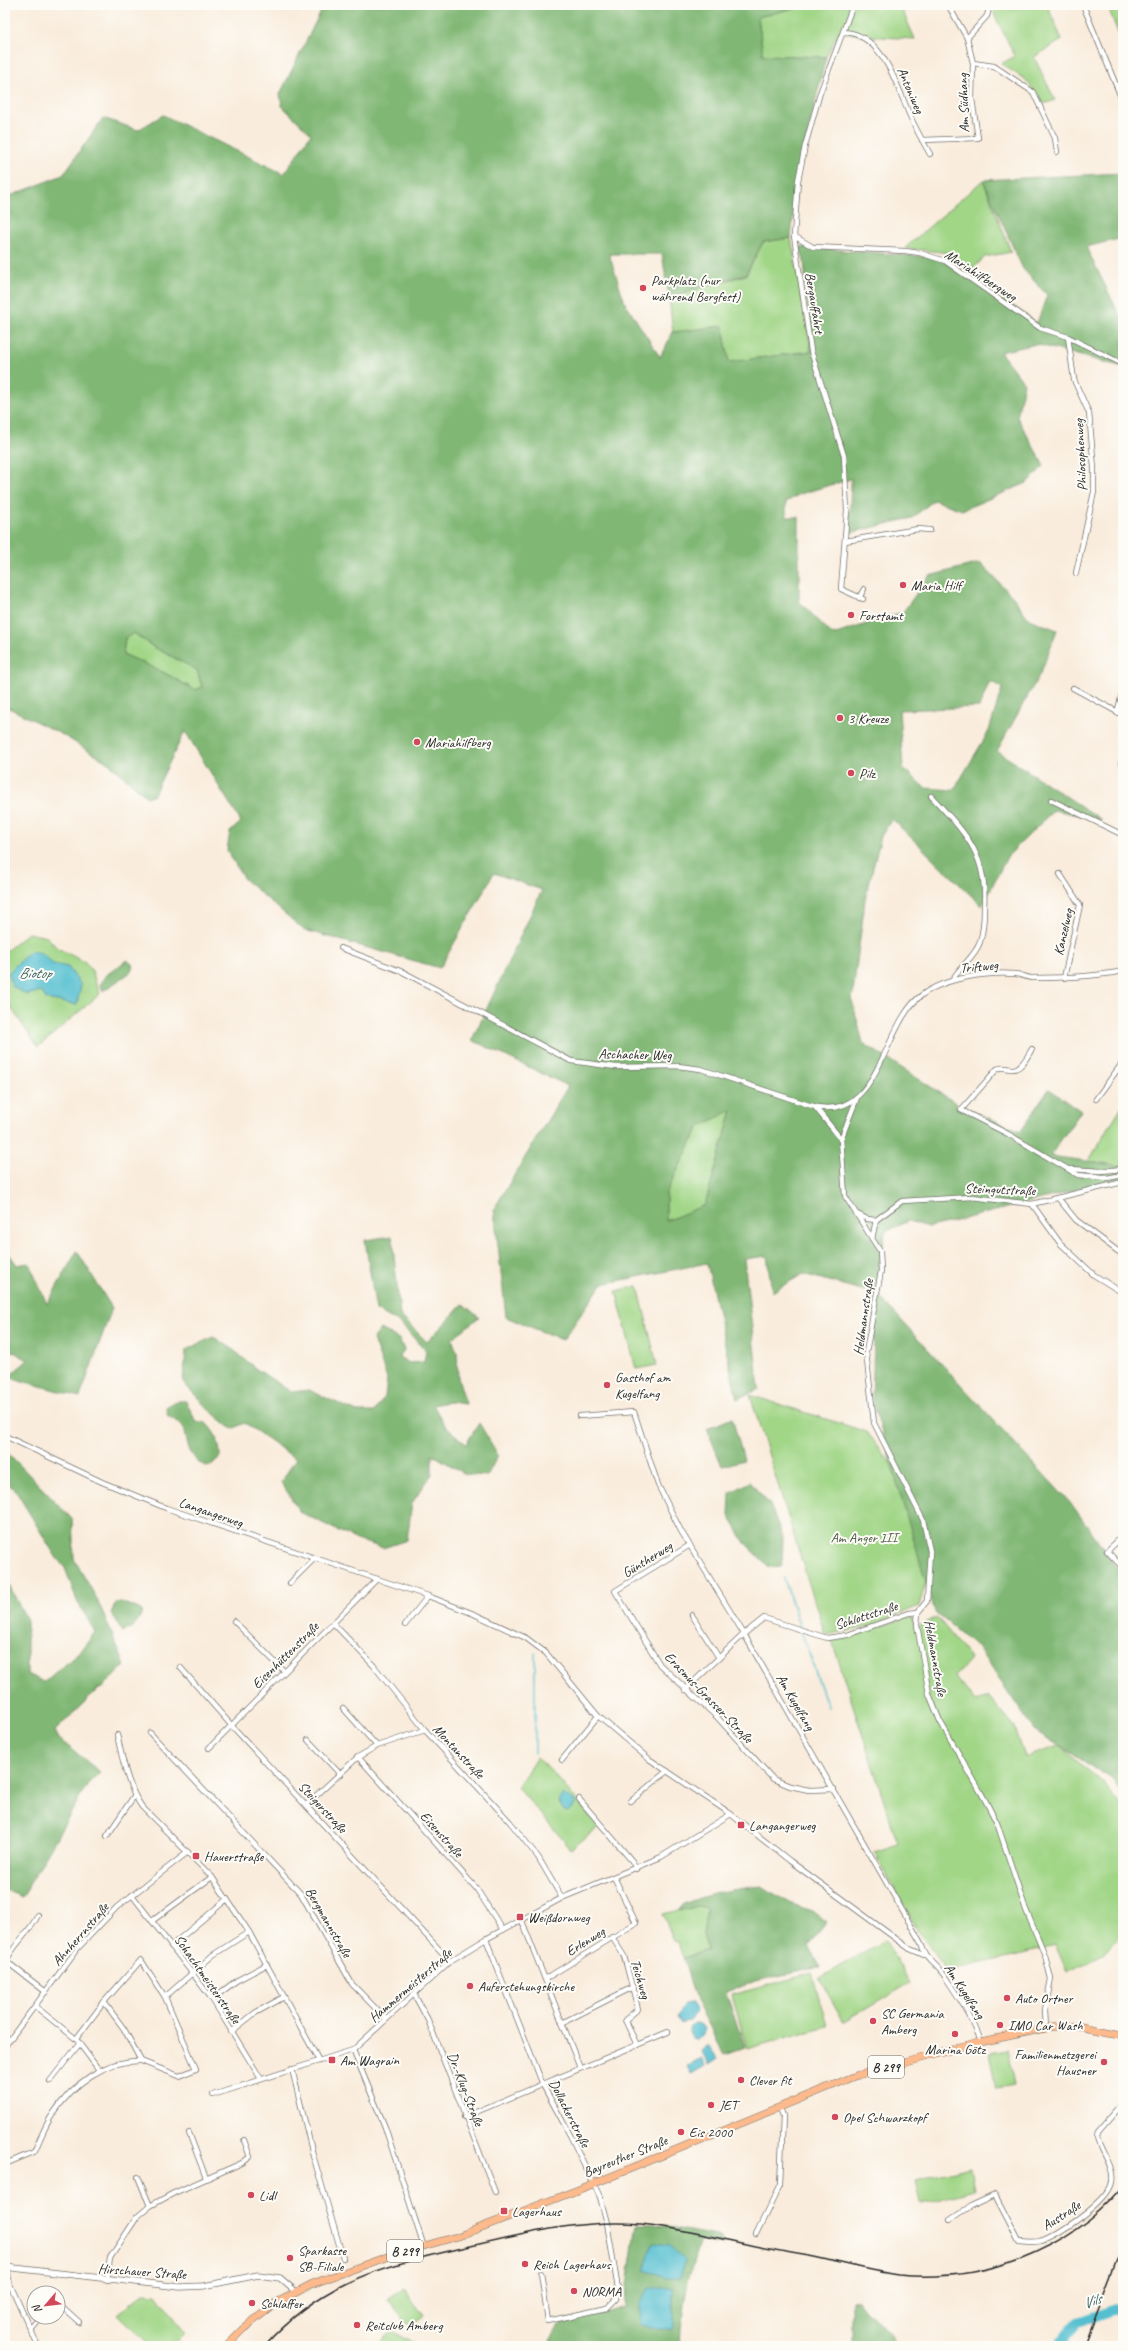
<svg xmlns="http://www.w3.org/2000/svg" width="1128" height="2351" font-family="Caveat,sans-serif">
  <rect width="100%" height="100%" fill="#fdfcf7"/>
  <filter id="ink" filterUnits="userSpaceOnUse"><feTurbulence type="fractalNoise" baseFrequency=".025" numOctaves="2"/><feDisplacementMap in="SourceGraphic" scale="8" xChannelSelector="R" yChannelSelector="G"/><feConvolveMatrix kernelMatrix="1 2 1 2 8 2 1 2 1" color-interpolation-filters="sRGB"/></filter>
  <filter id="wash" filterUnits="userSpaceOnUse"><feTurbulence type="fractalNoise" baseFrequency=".012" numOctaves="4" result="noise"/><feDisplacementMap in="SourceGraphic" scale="16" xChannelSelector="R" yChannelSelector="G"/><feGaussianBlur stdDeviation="0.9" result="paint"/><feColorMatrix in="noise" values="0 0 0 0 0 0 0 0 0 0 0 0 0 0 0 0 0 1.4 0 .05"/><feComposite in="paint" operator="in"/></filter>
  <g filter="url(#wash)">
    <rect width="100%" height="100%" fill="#f9ecdc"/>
    <g fill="#a1d687" stroke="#668059">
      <path d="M806,5h94l15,34 -48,-3 -28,-4 -13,25 -63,-2 -5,-38z"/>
      <path d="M997,5h50l15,35 -28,17 21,43 -11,4 -19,-25 -24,-15 14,-8 -21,-42z"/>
      <path d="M1107,5h16v40z"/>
      <path d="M983,180l28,72 -26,5 -13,12 -22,-16 -45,-5z"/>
      <path d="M791,238l20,113 -82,11 -6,-36 -50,6 -4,-35 77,-22 17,-33z"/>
      <path d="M134,633l18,13 45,24 5,17 -7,3 -34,-19 -38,-17 2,-16z"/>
      <path d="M28,933l19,4 10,11 28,14 7,9 8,23 -62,53 -33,-48v-47z"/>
      <path d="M1123,1104v62l-35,-4z"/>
      <path d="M732,1110l-27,96 -39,15v-28l33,-66z"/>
      <path d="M638,1286l19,79 -21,4 -20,-78z"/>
      <path d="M750,1395l117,37 64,85 -4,61 -8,28 -51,21 -43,8z"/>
      <path d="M937,1617l34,42 -17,18 22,24 13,-4 26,31 10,29 34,-11 43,36 21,25v125l-20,22 -36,18 -12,-28 -11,5 -97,22 -29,-40 -44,-79 24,-8 -66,-203 12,-2 61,-21h7l3,10z"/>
      <path d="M537,1757l17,17 45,53 -28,22 -54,-62z"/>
      <path d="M698,1906l9,2 -4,26 5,16 -25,8 -5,-16 -4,-1 -11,-27z"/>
      <path d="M885,1940l25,43 -66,39 -25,-44z"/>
      <path d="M812,1973l15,53 -80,23 -15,-54z"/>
      <path d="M1007,2049l7,37 -17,3 -7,-37z"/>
      <path d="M971,2167l4,23 -54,14 -5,-24z"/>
      <path d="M403,2288l21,28 -14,11 -22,-28z"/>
      <path d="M144,2293l13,1 29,40 -15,12h-21l-32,-32z"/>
      <path d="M392,2331l26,15h-42z"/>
    </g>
    <g fill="#80b774" stroke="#567150" fill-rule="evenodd">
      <path d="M324,5h482l-48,12 5,38 63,2 -29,120 -6,61 -28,4 -17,32 -77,23 -7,-43h-53l16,49 35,54 13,-25 50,-6 6,36 82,-11 -7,-91 -4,-13 144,11 93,65 10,-28 -24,-26 -40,-89 140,-7v65l-37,9 37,75v45l-87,-23 -36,8 24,31 -7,34 27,49 -17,17 -65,27 -28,-10 -22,18 -63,15 2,-54 -51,15 -14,8v15h13v84l34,34 70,-23 26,-36 51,-13 33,34 16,22 28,11 -16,42 -44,79 105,69 -48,-10 -47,47 -25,49 -90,-87 -11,17 -16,64 -13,100 11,43 99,64 59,24 28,-42 32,22 -31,45 73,10v12l-167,43 -27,6 -21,-6 -23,11 -8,62 196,212 43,61 7,4v224l-11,-16 -78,-49 -57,-83 -42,-35 -63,-213 4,-105 -73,-20 -31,18 -5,-36 -23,3 15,130 -22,10 -30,-136 -105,21 -39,56 -57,-23 -12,-108 74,-123 -96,-46 70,-150 -48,-17 -54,95 -136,-38 -60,-51 -17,-29 3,-18 11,-10 -56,-91 -32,65 -6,1 -37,-33 -47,-29 -58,-29v-508l58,-23 40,-57 35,12 25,-15 121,59 27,-40 -29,-28 -2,-12zM134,633l18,13 45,24 5,17 -7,3 -34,-19 -38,-17 2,-16zM990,681l12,7 -13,43 -35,59 -29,-2 -22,-20 -4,-58 80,-3zM732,1110l-27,95 -39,16v-28l33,-66z"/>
      <path d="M127,960l6,5 -2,7 -28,19 -3,-6 5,-9z"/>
      <path d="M392,1236l8,79 27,27 36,-38 16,13 -27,22 5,13 1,26 8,26 -17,-2 -16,3 13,22 20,17 13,-21 19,32 -11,21 -22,-2 -33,-20v20l-20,29 -5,37 -24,8 -26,-8 -57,-28 -19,-30 15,-23 -51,-36 -13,6 -24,-20 -25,-27 3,-32 27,-13 17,10 25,21 36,24 18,-2 48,22h17l11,-15 2,-19 -14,-39 8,-10 19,11 4,10 -5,7 10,6 15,-1 2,-11 -26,-28 -24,-13 -11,-70z"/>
      <path d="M5,1248l12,17 12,-2 18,41 30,-53 35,57 -32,89 -72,-20 20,-17 -23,-13z"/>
      <path d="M176,1401h10l10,21h9c11,11 15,20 15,35l-11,10 -12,-5c-3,-5 -8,-11 -9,-17 -4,-18 -2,-19 -20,-29l-2,-9z"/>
      <path d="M732,1418l12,42 -22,6 -15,-37z"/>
      <path d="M5,1450l67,69 2,40 23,40 28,66 -22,22 -4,1 -44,43 4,8 41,33 -13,13 -65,112 -17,-7v-312l22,42v54l17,8 37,-31 14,-19 -18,-31 -12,-33 -9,-11 -42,-69 -9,-5z"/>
      <path d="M750,1482l20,23 13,32 -1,29 -13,1 -24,-24 -16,-27 1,-23z"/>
      <path d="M122,1602c7,4 13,4 20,9 -3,11 -9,17 -19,21l-12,-19 5,-10z"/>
      <path d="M762,1886l27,17 23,8 15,12 -18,22 11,22 -65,14 -29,12 19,55 -20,7 -29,-54 -13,-43 25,-8 -5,-16 4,-26 -9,-2 -18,5 4,-7c25,-11 50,-15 78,-18z"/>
      <path d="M636,2224h17l68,13 2,8 -23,-4c-13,35 -18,68 -20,105h-133l17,-26 44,-8 16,-5z"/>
      <path d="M858,2300c8,18 35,26 38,46h-44v-45z"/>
    </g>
    <g fill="#54bfd0" stroke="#40757e">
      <path d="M30,951l12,2 11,11 15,3 13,18 -4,20 -31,-6 -5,-8 -14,4 -15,-9 -4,-13z"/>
      <path d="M563,1794l12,8v3l-6,7 -5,-1 -6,-10z"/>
      <path d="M691,2004l5,8 -7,8 -8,4 -4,-7c4,-9 4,-13 14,-13z"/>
      <circle cx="696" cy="2031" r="8"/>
      <path d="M708,2045l10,14 -9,6 -9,-14z"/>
      <path d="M701,2058l4,8 -14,8 -4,-8z"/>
      <path d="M653,2243l17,2 14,14 -3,19h-15l-22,-8z"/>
      <path d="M649,2288h24v42l-34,-5 1,-20z"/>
    </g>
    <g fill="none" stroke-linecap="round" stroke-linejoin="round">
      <g stroke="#54bfd0" stroke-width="1.5">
        <path d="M784,1578l16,50"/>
        <path d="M801,1631l27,76"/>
        <path d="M535,1753v-100"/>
      </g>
      <path stroke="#54bfd0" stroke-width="10" d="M1057,2346l21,-24 38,-13 7,1"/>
    </g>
  </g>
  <g filter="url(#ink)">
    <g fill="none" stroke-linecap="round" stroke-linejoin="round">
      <g stroke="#736f69" stroke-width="6">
        <g id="minor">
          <path d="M853,5l-33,88 -15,53 -7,35 -4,55 17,115 33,105 3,54 -6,79 22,10"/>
          <path d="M1083,5l40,97"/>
          <path d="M844,32c39,2 53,54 66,84 6,13 13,26 20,38"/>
          <path d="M967,38l20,-22 3,-11"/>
          <path d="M973,63l21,3 39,26 22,46 2,14"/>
          <path d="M922,140l56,-2 -6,-39 1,-36 -6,-25 -19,-33"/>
          <path d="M794,236l19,11 92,4 15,2 25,8 95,67 28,9 55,27"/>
          <path d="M1068,337l6,43 15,33 5,55v24l-18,81"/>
          <path d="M845,541l73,-12 12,1"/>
          <path d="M859,598l5,-9"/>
          <path d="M1073,688l50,27"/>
          <path d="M1117,713l6,-23"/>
          <path d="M1121,763l2,-4"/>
          <path d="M931,796c35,38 57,58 53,113 0,11 -1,23 -4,33 -5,15 -19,23 -27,37"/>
          <path d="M1051,800l72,35"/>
          <path d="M1060,874l20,31 -16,73"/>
          <path d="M341,948l62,24 168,89 45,6 62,-1 23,3 108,36c72,22 72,-81 113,-110 22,-17 65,-23 93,-21 6,0 11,4 17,4 31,0 61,-1 91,-7"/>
          <path d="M1032,1049c-4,6 -10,20 -19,20 -7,0 -10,-3 -16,0l-36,41 47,24 70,41 29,3 16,-3"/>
          <path d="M1096,1099l27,-37"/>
          <path d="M815,1107l26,32 4,57 35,55 1,20 -15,81 8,71 49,97 7,31 -3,50 -9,11 -1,13 12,69 11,27 44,77 13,25 29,87 19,45 6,24 -6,31 1,18"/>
          <path d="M841,1139l16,-41"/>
          <path d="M1070,1169l31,2 22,-2"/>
          <path d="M1058,1198l18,22 47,35"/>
          <path d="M1032,1204l28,39 34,32 29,18"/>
          <path d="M857,1214l10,5 9,1"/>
          <path d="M872,1239l4,-19 26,-19 70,-4 60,7 91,-22"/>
          <path d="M580,1416l54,-4 24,73 23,46 63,103 177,309c5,18 13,18 23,32 14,21 29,43 37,67"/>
          <path d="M5,1436l97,46 64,26 262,88 46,18 52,24 20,15 52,63 51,43 79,53 62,49 120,88 14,6"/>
          <path d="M1123,1536l-16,15 16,17"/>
          <path d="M690,1545l-75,46 45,74 57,52 56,62 17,7 19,4 25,-1"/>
          <path d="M290,1583l25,-25"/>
          <path d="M692,1615l27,43"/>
          <path d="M234,1621l50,50"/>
          <path d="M333,1623l41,43 51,64 85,92 28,35 24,41"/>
          <path d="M405,1625l23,-29"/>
          <path d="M180,1667l52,59 218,235"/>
          <path d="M685,1690l59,-56 20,-16 63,20 20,-3 62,-22 9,-1"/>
          <path d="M343,1708l34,38"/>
          <path d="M150,1733l151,161 51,90 34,35"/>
          <path d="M117,1735c6,25 10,51 25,72l70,70 37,55 70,129"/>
          <path d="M308,1740l32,34"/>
          <path d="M209,1748l168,-169"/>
          <path d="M358,1757l118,131 27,42"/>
          <path d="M562,1760l36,-44"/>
          <path d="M579,1799l53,62 4,8"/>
          <path d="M631,1801l36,-30"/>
          <path d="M306,1805l52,-48 19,-11 48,-16"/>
          <path d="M107,1836l27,-40"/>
          <path d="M132,1895l80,104 49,80"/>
          <path d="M152,1921l60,-44"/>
          <path d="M522,1921l58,147"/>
          <path d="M612,1937l12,19 14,53 -13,11 12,25"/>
          <path d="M486,1939l57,146 27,50 30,62 7,26 11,66 -2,10 -9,9 -59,13 -7,-48"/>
          <path d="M171,1946l56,-47"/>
          <path d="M5,1964c6,-18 25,-31 33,-49"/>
          <path d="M5,1964l6,1 35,27"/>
          <path d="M545,1979l91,-56 -22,-46"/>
          <path d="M414,1994l14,26 67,172"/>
          <path d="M165,1997l-24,-37 -37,42 20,27 17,32 38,15 17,-7 -31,-72 48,-42 36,-23"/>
          <path d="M212,1999l24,-18 30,-16"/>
          <path d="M36,2007l40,32 23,31"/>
          <path d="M562,2023l71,-36"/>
          <path d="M231,2032l24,-19 29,-16"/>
          <path d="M76,2039l28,-37"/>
          <path d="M5,2046l73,-98 39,-41 71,-55"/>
          <path d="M353,2050l32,77 39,120"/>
          <path d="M292,2069l21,86 30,103"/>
          <path d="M50,2081l30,-38"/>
          <path d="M213,2095l140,-45 97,-89 36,-22 76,-41 99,-41 70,-43"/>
          <path d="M464,2117l204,-85"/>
          <path d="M189,2133l17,45"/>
          <path d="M5,2164l29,-12c6,-12 11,-27 19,-38 20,-30 51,-54 88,-53"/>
          <path d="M138,2177l12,29"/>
          <path d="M951,2219l20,-13 24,-11 24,46c6,0 15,2 21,0 18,-5 69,-40 72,-59 3,-15 -12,-32 -15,-46l1,-5 25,-29"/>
          <path d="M756,2234l24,-49 3,-69 -3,-8"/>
          <path d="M8,2268v12l30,66"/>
          <path d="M107,2280l3,-22 27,-41 13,-11 24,-13 68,-30 8,-6 -6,-17"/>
          <path d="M58,2303l21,19"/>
          <path d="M30,2329l10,-12"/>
        </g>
      </g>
      <g stroke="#736f69" stroke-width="7">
        <path id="tertiary" d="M5,2267l175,20 24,-1 54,-11 22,3 15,13"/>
      </g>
      <g stroke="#736f69" stroke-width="8">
        <path id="primary" d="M226,2346l17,-17 33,-26 36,-19 80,-29 67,-19 134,-52 265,-109 123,-33 65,-14 31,-2 46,9"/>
      </g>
      <use href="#minor" stroke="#fff" stroke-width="4.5"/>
      <use href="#tertiary" stroke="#fff" stroke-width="5.5"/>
      <use href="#primary" stroke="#fcba8d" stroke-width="7"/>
      <g stroke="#2b2b2b" stroke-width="1.5">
        <path d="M264,2346c53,-59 106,-77 181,-94 64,-14 129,-34 196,-28 33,3 67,12 100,19 22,5 45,9 68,13 30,6 60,15 90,19 85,8 168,-24 224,-88"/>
        <path d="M1084,2346l39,-101"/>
      </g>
    </g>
  </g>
  <g fill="#d1495b" stroke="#fdfcf7" stroke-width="1.5">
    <circle cx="643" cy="288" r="4"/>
    <circle cx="903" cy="585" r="4"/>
    <circle cx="851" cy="615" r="4"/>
    <circle cx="840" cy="718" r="4"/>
    <circle cx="417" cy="742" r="4"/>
    <circle cx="851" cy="773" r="4"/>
    <circle cx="607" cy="1385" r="4"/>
    <rect x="737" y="1821" width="8" height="8" rx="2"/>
    <rect x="192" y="1852" width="8" height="8" rx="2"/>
    <rect x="516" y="1913" width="8" height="8" rx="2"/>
    <circle cx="470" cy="1986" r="4"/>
    <circle cx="1007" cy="1998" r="4"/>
    <circle cx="873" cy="2021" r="4"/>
    <circle cx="1000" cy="2025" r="4"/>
    <circle cx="955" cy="2034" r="4"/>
    <rect x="328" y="2056" width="8" height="8" rx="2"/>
    <circle cx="1104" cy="2062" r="4"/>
    <circle cx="741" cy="2080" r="4"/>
    <circle cx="711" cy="2105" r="4"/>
    <circle cx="835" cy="2117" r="4"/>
    <circle cx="681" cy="2132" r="4"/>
    <circle cx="251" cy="2195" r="4"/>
    <rect x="500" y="2207" width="8" height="8" rx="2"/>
    <circle cx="290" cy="2258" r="4"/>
    <circle cx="525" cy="2264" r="4"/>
    <circle cx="574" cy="2291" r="4"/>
    <circle cx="252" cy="2303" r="4"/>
    <circle cx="357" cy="2325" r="4"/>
  </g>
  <g text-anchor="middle" stroke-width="4" stroke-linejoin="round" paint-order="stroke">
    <g fill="#fdfcf7" stroke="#6a6a68" stroke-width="1">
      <rect x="868" y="2056" width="36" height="22" rx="3"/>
      <rect x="387" y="2240" width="36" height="22" rx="3"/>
    </g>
    <g font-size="13" font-weight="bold" fill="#2b2b2b">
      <text x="886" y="2072">B 299</text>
      <text x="405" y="2256">B 299</text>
    </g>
    <g font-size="14" fill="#2b2b2b" stroke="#fdfcf7">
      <text transform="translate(911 90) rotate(67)" y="5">Antoniweg</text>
      <text transform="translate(963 103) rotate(-92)" y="5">Am Südhang</text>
      <text transform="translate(981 275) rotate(33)" y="5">Mariahilfbergweg</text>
      <text transform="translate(815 303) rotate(81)" y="5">Bergauffahrt</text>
      <text transform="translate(1080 455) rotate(-93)" y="5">Philosophenweg</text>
      <text transform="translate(1063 932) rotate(-77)" y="5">Kanzelweg</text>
      <text transform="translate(979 966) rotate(-5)" y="5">Triftweg</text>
      <text transform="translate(635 1054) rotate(1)" y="5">Aschacher Weg</text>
      <text transform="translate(1000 1189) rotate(2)" y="5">Steingutstraße</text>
      <text transform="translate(863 1317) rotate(-82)" y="5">Heldmannstraße</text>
      <text transform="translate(211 1512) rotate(19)" y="5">Langangerweg</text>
      <text transform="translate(647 1559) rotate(-32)" y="5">Güntherweg</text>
      <text transform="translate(866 1615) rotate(-18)" y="5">Schlottstraße</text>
      <text transform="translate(285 1655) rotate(-45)" y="5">Eisenhüttenstraße</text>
      <text transform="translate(936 1658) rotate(80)" y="5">Heldmannstraße</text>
      <text transform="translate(709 1697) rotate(46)" y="5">Erasmus-Grasser-Straße</text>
      <text transform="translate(796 1702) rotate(60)" y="5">Am Kugelfang</text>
      <text transform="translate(459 1751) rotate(47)" y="5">Montanstraße</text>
      <text transform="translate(323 1807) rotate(47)" y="5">Steigerstraße</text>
      <text transform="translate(442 1834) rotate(48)" y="5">Eisenstraße</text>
      <text transform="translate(329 1922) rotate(60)" y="5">Bergmannstraße</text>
      <text transform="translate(80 1934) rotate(-49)" y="5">Ahnherrnstraße</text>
      <text transform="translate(585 1941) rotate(-32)" y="5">Erlenweg</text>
      <text transform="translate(208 1979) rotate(55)" y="5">Schachtmeisterstraße</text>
      <text transform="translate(641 1979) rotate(74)" y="5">Teichweg</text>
      <text transform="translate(410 1985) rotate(-41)" y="5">Hammermeisterstraße</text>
      <text transform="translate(965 1991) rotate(57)" y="5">Am Kugelfang</text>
      <text transform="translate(466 2089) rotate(69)" y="5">Dr.-Klug-Straße</text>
      <text transform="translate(570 2113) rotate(63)" y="5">Dollackerstraße</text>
      <text transform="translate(625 2156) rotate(-22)" y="5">Bayreuther Straße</text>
      <text transform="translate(1061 2215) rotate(-33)" y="5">Austraße</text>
      <text transform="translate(142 2271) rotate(4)" y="5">Hirschauer Straße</text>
    </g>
    <g font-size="14" fill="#2b2b2b" stroke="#fdfcf7" text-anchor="start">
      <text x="651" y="285">Parkplatz (nur<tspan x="651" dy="16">während Bergfest)</tspan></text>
      <text x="911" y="590">Maria Hilf</text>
      <text x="859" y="620">Forstamt</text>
      <text x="848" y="723">3 Kreuze</text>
      <text x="425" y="747">Mariahilfberg</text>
      <text x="859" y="778">Pilz</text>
      <text x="615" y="1382">Gasthof am<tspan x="615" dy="16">Kugelfang</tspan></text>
      <text x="749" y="1830">Langangerweg</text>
      <text x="204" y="1861">Hauerstraße</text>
      <text x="528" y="1922">Weißdornweg</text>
      <text x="478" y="1991">Auferstehungskirche</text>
      <text x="1015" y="2003">Auto Ortner</text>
      <text x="881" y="2018">SC Germania<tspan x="881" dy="16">Amberg</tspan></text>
      <text x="1008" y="2030">IMO Car Wash</text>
      <text x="955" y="2054" text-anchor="middle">Marina Götz</text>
      <text x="1096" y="2059" text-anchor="end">Familienmetzgerei<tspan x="1096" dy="16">Hausner</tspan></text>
      <text x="340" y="2065">Am Wagrain</text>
      <text x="749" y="2085">Clever fit</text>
      <text x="719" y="2110">JET</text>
      <text x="843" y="2122">Opel Schwarzkopf</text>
      <text x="689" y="2137">Eis 2000</text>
      <text x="259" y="2200">Lidl</text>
      <text x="512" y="2216">Lagerhaus</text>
      <text x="298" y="2255">Sparkasse<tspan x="298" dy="16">SB-Filiale</tspan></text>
      <text x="533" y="2269">Reich Lagerhaus</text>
      <text x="582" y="2296">NORMA</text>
      <text x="260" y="2308">Schlaffer</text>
      <text x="365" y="2330">Reitclub Amberg</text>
    </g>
    <g font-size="14" fill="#4e5e47" stroke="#fdfcf7">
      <text x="864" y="1542">Am Anger III</text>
    </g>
    <g font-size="15" font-style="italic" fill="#395f65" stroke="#fdfcf7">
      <text x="35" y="978">Biotop</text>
      <text transform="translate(1092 2301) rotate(-19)" y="5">Vils</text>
    </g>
  </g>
  <rect width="1128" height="2351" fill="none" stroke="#fdfcf7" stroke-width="20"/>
  <g transform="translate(46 2305) rotate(242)"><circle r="19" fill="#fdfcf7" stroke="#a9a8a5"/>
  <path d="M0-3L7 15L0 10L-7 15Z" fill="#d1495b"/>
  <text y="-6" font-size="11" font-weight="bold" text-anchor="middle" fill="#2b2b2b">N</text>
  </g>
</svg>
